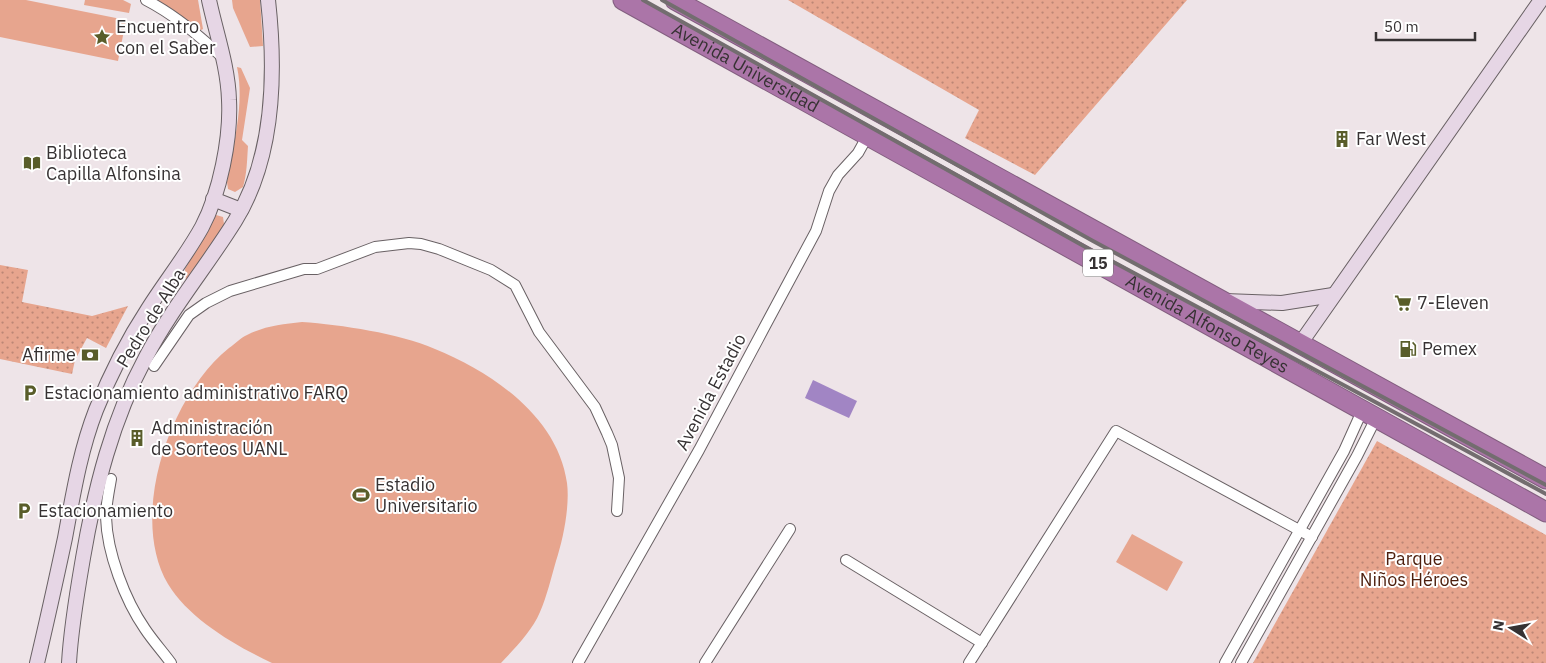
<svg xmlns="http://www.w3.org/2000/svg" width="1546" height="663" font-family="'IBM Plex Sans',sans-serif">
  <defs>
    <pattern id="grass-dots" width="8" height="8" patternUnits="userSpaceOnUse" patternTransform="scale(1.25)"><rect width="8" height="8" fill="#e7a58e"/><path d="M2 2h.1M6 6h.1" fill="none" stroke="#bc8775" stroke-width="1.8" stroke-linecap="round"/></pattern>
  </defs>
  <rect width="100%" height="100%" fill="#eee4e8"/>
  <g fill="url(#grass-dots)">
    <path d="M788,0h399l-152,175 -70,-37 14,-28z"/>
    <path d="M0,265l28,5 -6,32 70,14 36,-10 -22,42 -19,-10 -12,22 -3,14 -72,-15z"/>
    <path d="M1377,441l169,94v128h-293z"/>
  </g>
  <g fill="#e7a58e">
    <path d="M0,0h26l100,20 -8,41 -118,-24z"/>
    <path d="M85,0h38l8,4 -2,9 -45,-8z"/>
    <path d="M158,0h40l5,29 -2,1 -4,-2z"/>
    <path d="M232,0h28l3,46 -13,1 -17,-39z"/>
    <path d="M237,67l4,1 9,20 -8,52 6,6c-1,14 -1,28 -5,41l-8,5 -7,-3 -1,-7c6,-37 18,-78 10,-115z"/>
    <path d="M216,215l7,2 1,7 -2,4 -36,54 -1,-13z"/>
    <path d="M302,322c40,3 96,11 133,27 57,23 123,68 132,134 3,23 -4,57 -11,78 -5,17 -9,35 -16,51 -8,19 -25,36 -39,51h-229c-36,-17 -83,-44 -104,-79 -40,-68 2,-189 61,-236 6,-4 11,-10 18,-13 18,-9 35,-11 55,-13z"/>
    <path d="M1132,534l51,28 -16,29 -51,-29z"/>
  </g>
  <path fill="#a185c4" d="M813,380l44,21 -8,17 -44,-20z"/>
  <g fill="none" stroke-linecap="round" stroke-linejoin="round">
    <g stroke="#696164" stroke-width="12">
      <g id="street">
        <path d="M146,0c29,15 53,35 77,58"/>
        <path d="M154,366l35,-51 17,-12 24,-12 74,-22h13l58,-22 34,-4 12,1 18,5 52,21 24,15 24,47 56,75 12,26 5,12 7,33 -2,33"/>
        <path d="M111,479c-2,12 -5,25 -5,38 1,36 19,83 39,112 8,12 18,23 26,34"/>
        <path d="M846,560l136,83"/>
        <path d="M578,663l121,-213 65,-122 52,-97 13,-40 9,-16 20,-22 10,-18"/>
        <path d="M705,663l85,-134"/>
        <path d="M969,663l147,-232 196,106"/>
        <path d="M1225,663l119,-212 18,-40"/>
        <path d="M1241,663l116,-207 19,-38"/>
      </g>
    </g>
    <g stroke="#696164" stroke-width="16">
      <g id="secondary">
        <path d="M213,199l28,11"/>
        <path d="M1225,301l57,2 51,-8"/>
        <path d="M1300,344l241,-344"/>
        <path d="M37,663c10,-42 19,-83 28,-125 8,-43 15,-87 31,-128 14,-35 31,-69 52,-101 17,-27 38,-53 54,-82 18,-34 29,-89 27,-127 -1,-34 -13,-67 -20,-100"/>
        <path d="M69,663c2,-36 8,-70 14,-105 12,-70 29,-138 63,-201 25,-48 61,-91 89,-136 40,-64 41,-149 33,-221"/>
      </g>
    </g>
    <g stroke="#825e7f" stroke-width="21">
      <g id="highway">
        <path id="s1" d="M623,0l923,512"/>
        <path d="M675,0l871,479"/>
      </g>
    </g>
    <use href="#street" stroke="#fff" stroke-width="10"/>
    <use href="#secondary" stroke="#e6d6e5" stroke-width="14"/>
    <use href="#highway" stroke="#ab75a8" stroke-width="19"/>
    <g stroke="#736d6f" stroke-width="4">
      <path d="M643,0l446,249 376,201 81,44"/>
      <path d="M662,0l431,241 453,244"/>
    </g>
  </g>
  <defs>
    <g id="sight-bare" transform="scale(1.35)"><path d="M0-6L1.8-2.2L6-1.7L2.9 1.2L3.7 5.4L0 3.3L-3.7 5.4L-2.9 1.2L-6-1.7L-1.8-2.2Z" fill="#595d2a" stroke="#fff" stroke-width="2.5" paint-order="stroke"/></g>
    <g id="building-bare" transform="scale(1.35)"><path d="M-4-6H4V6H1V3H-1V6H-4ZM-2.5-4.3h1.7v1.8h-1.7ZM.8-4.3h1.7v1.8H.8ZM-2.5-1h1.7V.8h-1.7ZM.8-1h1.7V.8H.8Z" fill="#595d2a" stroke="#fff" stroke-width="2.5" paint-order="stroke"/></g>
    <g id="library-bare" transform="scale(1.35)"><path d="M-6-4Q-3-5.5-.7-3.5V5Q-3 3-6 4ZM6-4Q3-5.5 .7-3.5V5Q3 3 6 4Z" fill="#595d2a" stroke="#fff" stroke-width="2.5" paint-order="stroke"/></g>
    <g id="supermarket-bare" transform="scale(1.35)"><path d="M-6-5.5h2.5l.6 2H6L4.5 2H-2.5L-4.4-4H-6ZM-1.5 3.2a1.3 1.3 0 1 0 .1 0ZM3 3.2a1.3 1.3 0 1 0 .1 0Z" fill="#595d2a" stroke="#fff" stroke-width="2.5" paint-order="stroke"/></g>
    <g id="fuel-bare" transform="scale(1.35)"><path d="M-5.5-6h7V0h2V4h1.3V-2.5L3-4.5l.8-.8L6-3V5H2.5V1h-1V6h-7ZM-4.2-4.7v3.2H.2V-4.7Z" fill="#595d2a" stroke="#fff" stroke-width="2.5" paint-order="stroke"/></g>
    <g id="bank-bare" transform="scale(1.35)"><path d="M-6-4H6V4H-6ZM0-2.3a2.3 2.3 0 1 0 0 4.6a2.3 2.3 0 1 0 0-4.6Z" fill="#595d2a" stroke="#fff" stroke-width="2.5" paint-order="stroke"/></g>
    <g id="parking-bare" transform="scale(1.35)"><path d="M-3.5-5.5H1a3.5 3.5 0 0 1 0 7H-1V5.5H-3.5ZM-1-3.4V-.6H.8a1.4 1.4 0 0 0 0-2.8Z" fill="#595d2a" stroke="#fff" stroke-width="2.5" paint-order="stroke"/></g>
    <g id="stadium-bare" transform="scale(1.35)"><path d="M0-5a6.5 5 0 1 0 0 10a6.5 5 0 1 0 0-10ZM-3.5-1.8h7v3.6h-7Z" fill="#595d2a" stroke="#fff" stroke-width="2.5" paint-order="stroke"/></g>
  </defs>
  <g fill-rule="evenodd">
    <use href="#sight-bare" x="102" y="37"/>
    <use href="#building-bare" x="1342" y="139"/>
    <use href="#library-bare" x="32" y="163"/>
    <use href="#supermarket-bare" x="1403" y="303"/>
    <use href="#fuel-bare" x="1408" y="349"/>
    <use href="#bank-bare" x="90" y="355"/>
    <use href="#parking-bare" x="30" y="393"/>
    <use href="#building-bare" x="137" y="438"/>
    <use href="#stadium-bare" x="361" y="495"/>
    <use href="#parking-bare" x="24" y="511"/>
  </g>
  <g text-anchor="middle" stroke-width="4" stroke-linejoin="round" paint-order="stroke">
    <rect fill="#fff" stroke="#727070" stroke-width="1" x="1083" y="249.5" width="30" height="27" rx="4"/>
    <g font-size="16" font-weight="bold" fill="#363233">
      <text x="1098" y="269">15</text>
    </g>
    <g font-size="18" fill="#363233" stroke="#fff" text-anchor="start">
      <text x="116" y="33">Encuentro<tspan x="116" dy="21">con el Saber</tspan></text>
      <text x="1356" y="145">Far West</text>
      <text x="46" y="159">Biblioteca<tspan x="46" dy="21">Capilla Alfonsina</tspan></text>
      <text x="1417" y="309">7-Eleven</text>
      <text x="1422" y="355">Pemex</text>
      <text x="76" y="361" text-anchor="end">Afirme</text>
      <text x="44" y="399">Estacionamiento administrativo FARQ</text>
      <text x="151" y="434">Administración<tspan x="151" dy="21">de Sorteos UANL</tspan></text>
      <text x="375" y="491">Estadio<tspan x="375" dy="21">Universitario</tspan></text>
      <text x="38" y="517">Estacionamiento</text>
    </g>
    <g font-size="18" fill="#363233" stroke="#fff">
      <text dy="6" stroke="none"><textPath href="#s1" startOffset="140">Avenida Universidad</textPath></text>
      <text transform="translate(151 318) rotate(-58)" y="6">Pedro de Alba</text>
      <text dy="6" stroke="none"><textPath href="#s1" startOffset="668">Avenida Alfonso Reyes</textPath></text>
      <text transform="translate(711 392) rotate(-62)" y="6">Avenida Estadio</text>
    </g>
    <g font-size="18" fill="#4d1f0d" stroke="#fff">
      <text x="1414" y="565">Parque<tspan x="1414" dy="21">Niños Héroes</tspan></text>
    </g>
  </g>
  <g transform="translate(1511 628) rotate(281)" stroke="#ffffff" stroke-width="4" paint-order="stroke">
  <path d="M0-4L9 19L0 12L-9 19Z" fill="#363233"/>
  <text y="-8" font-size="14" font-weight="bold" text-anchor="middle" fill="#363233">N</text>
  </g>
  <path d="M1376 32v8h99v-8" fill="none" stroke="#363233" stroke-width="2.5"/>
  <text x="1384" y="32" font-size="15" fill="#363233" stroke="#ffffff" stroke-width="4" paint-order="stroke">50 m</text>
</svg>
